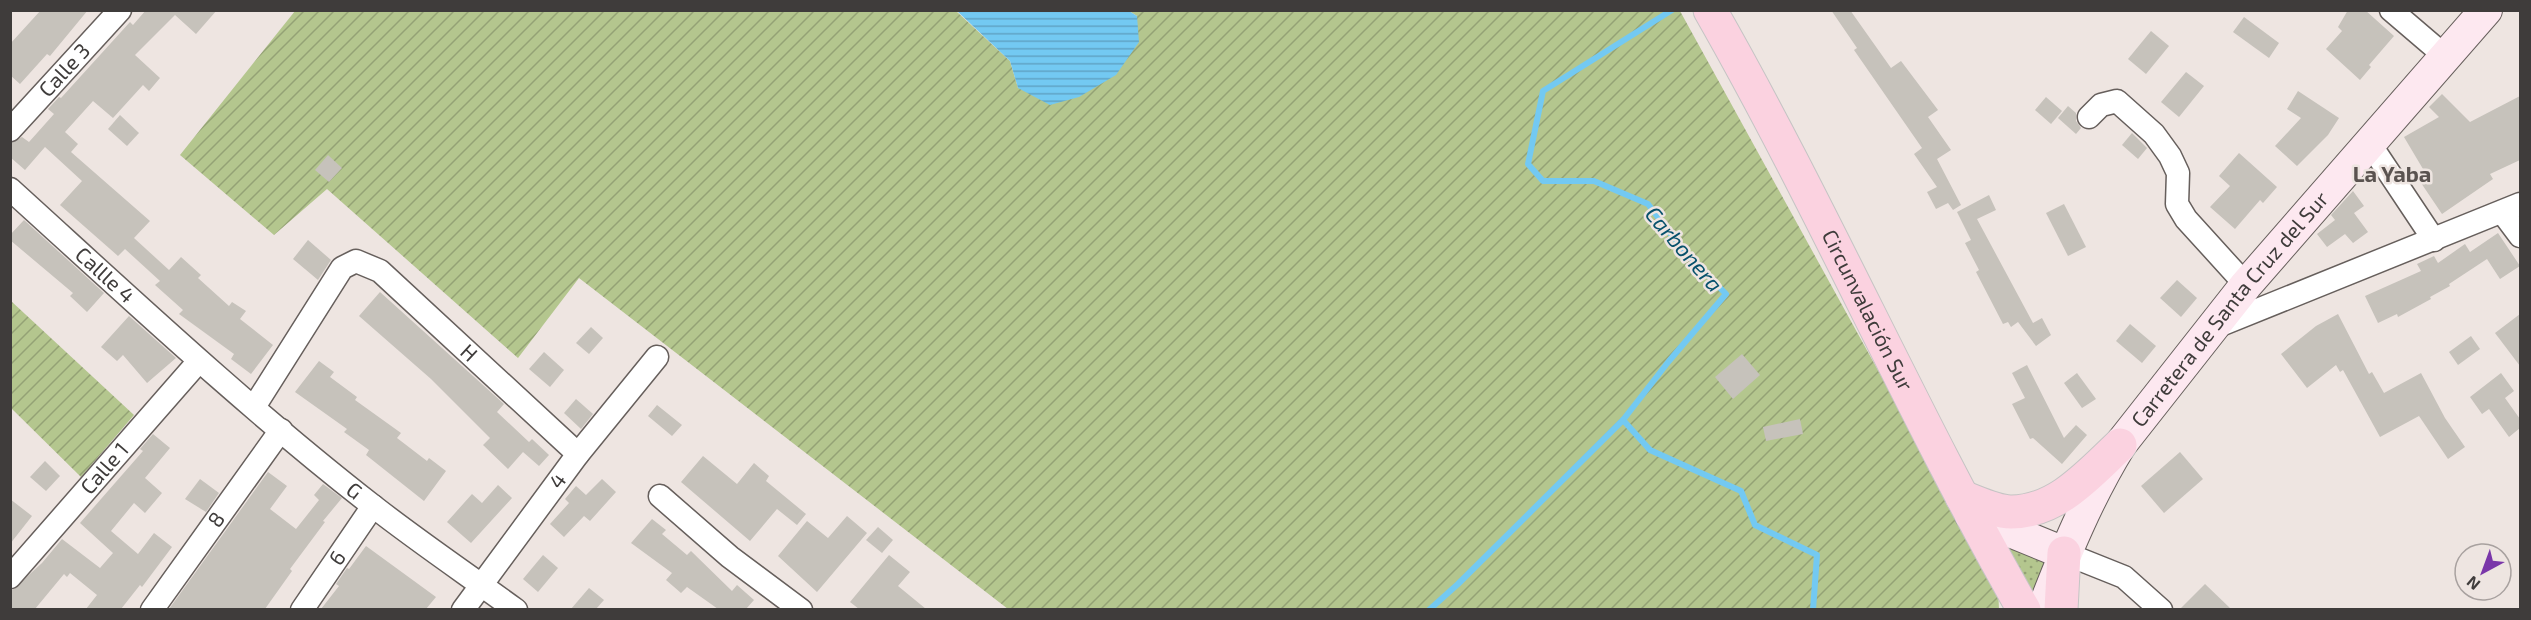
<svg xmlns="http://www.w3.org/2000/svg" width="2531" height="620" font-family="'Exo 2',sans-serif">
  <defs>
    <pattern id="grass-dots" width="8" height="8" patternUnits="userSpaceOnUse" patternTransform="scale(1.5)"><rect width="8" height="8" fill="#b4c68e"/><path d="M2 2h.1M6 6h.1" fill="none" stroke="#94a275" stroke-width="1.8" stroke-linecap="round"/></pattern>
    <pattern id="garden-furrows" width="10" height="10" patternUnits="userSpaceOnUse" patternTransform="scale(1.5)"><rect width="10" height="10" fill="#b4c68e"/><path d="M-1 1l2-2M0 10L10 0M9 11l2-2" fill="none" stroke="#94a275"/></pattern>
    <pattern id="water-rules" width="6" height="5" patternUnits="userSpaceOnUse" patternTransform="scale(1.5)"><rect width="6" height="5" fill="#73c9f2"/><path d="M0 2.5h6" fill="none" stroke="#60a4c5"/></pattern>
  </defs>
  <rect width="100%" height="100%" fill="#eee5e1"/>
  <path fill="url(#grass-dots)" d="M2000,539l49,20 -15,44z"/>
  <g fill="url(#garden-furrows)">
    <path d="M295,11h661l54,50 8,27 119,-72 -8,-5h551l318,577 1,21h-991l-429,-331 -61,80 -191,-169 -53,46 -94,-80z"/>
    <path d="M11,301l123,114 -53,62 -70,-69z"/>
  </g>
  <path fill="url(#water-rules)" d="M957,11h172l8,5 2,26 -23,33 -37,22 -29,8 -32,-17 -8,-27z"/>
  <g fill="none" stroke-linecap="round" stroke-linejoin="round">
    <g stroke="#73c9f2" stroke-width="6">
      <path d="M1672,10l-129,81 -15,73 15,17h51l54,23 34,45 44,45 -57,67 -46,59 27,30 91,41 14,34 62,30 -4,55"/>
      <path d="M1429,610l29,-26 165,-164"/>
    </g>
  </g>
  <g fill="#c6c2bb">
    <path d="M41,10h47l-38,46 -3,-2 -27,30 -10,-9v-31z"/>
    <path d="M146,10h71l-21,24 -21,-19 -40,40 25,23 -11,13 -6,-6 -30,33 -20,-17 -28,31 13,12 -7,8 79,69 -16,17 35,32 12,-13 20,18 -3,3 31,28 3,-4 14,9 -6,8 33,26 -22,29 -20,-15 3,-5 -55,-40 4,-4 -28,-25 5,-4 -35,-32 -7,7 -58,-51 22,-24 -37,-34 -20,23 -15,-13v-14l12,-6 7,5 25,-28 -6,-5 11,-12 2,1 69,-76 3,3z"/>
    <path d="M1831,10h19l41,58 10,-7 37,49 -10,7 23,33 -14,9 24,46 -8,5 -5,-7 -12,6 -9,-17 10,-5 -23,-33 8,-6 -68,-98 3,-2z"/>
    <path d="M2348,10h17l29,26 -25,29 2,2 -11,13 -34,-31 16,-18 -4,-4z"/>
    <path d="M2244,17l35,26 -10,15 -36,-26z"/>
    <path d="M2151,31l18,15 -23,28 -18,-15z"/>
    <path d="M2186,72l18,14 -25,31 -18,-15z"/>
    <path d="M2298,91l41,27 -11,17 -31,31 -22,-20 26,-28 -14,-9z"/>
    <path d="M2442,94l28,28 50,-26v64l-30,14 3,5 -51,35 -27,-40 8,-5 -19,-32 35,-20 -10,-10z"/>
    <path d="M2046,97l16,14 -11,13 -16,-14z"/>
    <path d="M2068,106l8,7v8l5,7 -5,6 -18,-16z"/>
    <path d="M120,115l19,18 -12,13 -19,-17z"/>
    <path d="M2132,133l15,15 -9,11 -16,-14z"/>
    <path d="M2239,153l38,34 -14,16 -3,-3 -25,29 -25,-22 20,-21 -11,-10z"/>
    <path d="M328,155l14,13 -13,14 -14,-12z"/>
    <path d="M2353,191l11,15 -10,7 14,19 -15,11 -8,-9 -18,13 -10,-13 18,-14 -4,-5z"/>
    <path d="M1989,195l7,15 -19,9 56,104 9,-5 9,17 -15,11 -18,-24 -7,5 -3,-5 -5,2 -27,-52 3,-2 -14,-27 6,-3 -14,-28z"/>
    <path d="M2064,204l22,43 -18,9 -22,-43z"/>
    <path d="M24,220l80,73 -17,19 -17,-16 3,-3 -63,-53v-5z"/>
    <path d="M2498,233l22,33 -20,13 -13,-20 -38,25 1,2 -20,11 1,2 -33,18 -1,-3 -19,9 -13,-27 56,-25 -4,-7 17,-8 4,7 27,-19 5,8z"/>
    <path d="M308,240l23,20 -13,20 -25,-21z"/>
    <path d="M2177,280l20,18 -16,19 -21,-19z"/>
    <path d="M380,292l124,112 -7,8 32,30 3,-3 17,16 -10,11 -16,-14 -15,17 -25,-24 7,-7 -59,-59 -72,-63z"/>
    <path d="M2338,314l31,60 3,-2 12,21 37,-20 24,45 20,29 -17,12 -29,-43 -39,21 -37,-67 -3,2 -4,-7 -29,23 -26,-34 35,-28z"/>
    <path d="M2520,314v52l-25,-33z"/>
    <path d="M129,316l47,42 -29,25 -24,-28 -6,6 -16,-14z"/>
    <path d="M2130,324l26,22 -14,17 -26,-22z"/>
    <path d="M591,327l12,11 -14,16 -13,-11z"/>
    <path d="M2471,336l9,13 -22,16 -9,-13z"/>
    <path d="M544,352l20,18 -14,17 -21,-18z"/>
    <path d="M1742,354l18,21 -27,24 -18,-22z"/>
    <path d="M319,361l15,11 -4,5 27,20 -2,3 46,33 -4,5 30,23 2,-3 17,13 -22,30 -58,-46 3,-5 -25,-18 3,-3 -52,-37z"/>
    <path d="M2027,365l37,73 12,-13 11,10 -25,29 -29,-26 -3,1 -18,-35 13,-6 -13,-25z"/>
    <path d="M2077,373l19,26 -14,9 -18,-25z"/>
    <path d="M2501,373l13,18 -9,7 15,21v9l-11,9 -20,-28 -7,5 -12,-17z"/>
    <path d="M576,399l17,15 -12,15 -17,-16z"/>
    <path d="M657,405l25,20 -10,11 -24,-20z"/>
    <path d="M1800,419l3,15 -37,7 -3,-14z"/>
    <path d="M153,434l17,14 -25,30 17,15 -17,20 -11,-10 -23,28 27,23 16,-21 18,14 -30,40 -2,-2 -19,24h-35l11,-14 -27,-22 -3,4 -3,-3 -29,35h-25v-17l32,-29 20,-24 38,29 13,-15 -33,-30 63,-72 -3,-2z"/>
    <path d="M2180,452l23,27 -39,34 -23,-27z"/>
    <path d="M703,456l34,28 17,-21 15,13 -3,5 40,33 -9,11 -20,-16 -27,32 -69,-59z"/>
    <path d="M45,461l15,15 -14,15 -16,-14z"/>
    <path d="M268,472l19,14 -17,23 26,20 23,-29 -5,-5 9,-11 19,14 -19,23 2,1 -35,47 2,2 -27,38h-96z"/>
    <path d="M200,479l19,14 -13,19 -21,-13z"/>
    <path d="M602,479l14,13 -26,29 -6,-5 -20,21 -14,-13 19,-21 -4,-4 11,-13 10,9z"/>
    <path d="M498,485l14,13 -41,45 -24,-21 25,-28 10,9z"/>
    <path d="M10,499l22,17 -22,28z"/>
    <path d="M847,516l20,17 -50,59 -39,-36 29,-35 21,17z"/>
    <path d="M652,519l14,11 -4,4 25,21 4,-4 41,40 5,-6 17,15 -8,9h-28l-31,-22 -6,6 -15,-13 6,-7 -41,-30z"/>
    <path d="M878,527l15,13 -11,13 -16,-13z"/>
    <path d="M366,546l70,51 -10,12h-105l18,-23 -3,-2 11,-16 2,1z"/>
    <path d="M543,555l15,13 -20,24 -15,-13z"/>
    <path d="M889,555l21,17 -12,14 28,23h-67l-9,-7z"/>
    <path d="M2205,584l26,25h-51z"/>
    <path d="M589,588l15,12 -8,9h-25z"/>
  </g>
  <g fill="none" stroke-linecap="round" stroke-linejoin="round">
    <g stroke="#665f5c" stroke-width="25">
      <g id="minor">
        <path d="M2391,10l55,47"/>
        <path d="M2089,117l12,-12 16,-4 37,33 16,22 8,17 -1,31 9,15 60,66"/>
        <path id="s1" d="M10,130l110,-120"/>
        <path d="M2370,144l64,96"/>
        <path id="s2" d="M10,189c119,108 236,218 363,317 46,36 95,69 143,104"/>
        <path d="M2502,212l18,24"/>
        <path d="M2213,328l307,-124"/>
        <path id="s3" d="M254,407l88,-139 14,-7 24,10 198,183"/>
        <path d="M660,496l70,61 71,53"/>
        <path d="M2064,553l60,24 37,33"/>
        <path id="s4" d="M10,577l189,-216"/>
        <path id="s5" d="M152,610l129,-180"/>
        <path id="s6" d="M302,610l71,-104"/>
        <path id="s7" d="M463,610l115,-156 79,-97"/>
      </g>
    </g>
    <g stroke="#665f5c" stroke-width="34">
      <g id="secondary">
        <path d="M1971,515l93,38"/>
        <path id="s8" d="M2043,610c22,-57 45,-113 77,-165l126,-160 240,-275"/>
      </g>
    </g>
    <g stroke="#c5c4c4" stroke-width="35">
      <g id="primary">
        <path id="s9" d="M1710,10c112,196 202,404 314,600"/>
        <path d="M1962,497c14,5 34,15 49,15 46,0 78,-38 109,-67"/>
        <path d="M2061,610l3,-57"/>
      </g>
    </g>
    <use href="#minor" stroke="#fff" stroke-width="22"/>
    <use href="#secondary" stroke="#fde8f0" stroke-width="32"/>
    <use href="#primary" stroke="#fbd2e0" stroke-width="33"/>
  </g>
  <g text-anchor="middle" stroke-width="5" stroke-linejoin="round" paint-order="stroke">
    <g font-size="21" fill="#3f3c3b" stroke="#eee5e1">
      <text dy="7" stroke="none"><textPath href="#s1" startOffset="81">Calle 3</textPath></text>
      <text dy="7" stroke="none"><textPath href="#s2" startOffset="128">Callle 4</textPath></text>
      <text dy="7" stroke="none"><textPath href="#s9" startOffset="339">Circunvalación Sur</textPath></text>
      <text dy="7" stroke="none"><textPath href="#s8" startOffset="357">Carretera de Santa Cruz del Sur</textPath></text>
      <text dy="7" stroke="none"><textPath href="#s3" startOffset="327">H</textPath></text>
      <text dy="7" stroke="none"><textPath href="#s4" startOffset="144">Calle 1</textPath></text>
      <text dy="7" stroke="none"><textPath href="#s7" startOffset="160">4</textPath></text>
      <text dy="7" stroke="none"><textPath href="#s2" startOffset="458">G</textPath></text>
      <text dy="7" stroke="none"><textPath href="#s5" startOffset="111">8</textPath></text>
      <text dy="7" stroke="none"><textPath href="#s6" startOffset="63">6</textPath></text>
    </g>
    <g font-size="22" font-weight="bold" fill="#5a5350" stroke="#eee5e1">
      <text x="2392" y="182">La Yaba</text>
    </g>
    <g font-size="22" font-style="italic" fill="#07516c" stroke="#eee5e1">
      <text transform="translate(1684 249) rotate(49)" y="8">Carbonera</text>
    </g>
  </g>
  <rect width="2531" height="620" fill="none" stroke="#3f3c3b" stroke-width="24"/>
  <g transform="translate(2483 572) rotate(221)"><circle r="28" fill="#eee5e1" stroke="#a8a19f" stroke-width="1.5"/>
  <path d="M0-4.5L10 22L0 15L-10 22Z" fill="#7a36a9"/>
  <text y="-9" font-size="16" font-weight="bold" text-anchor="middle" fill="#3f3c3b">N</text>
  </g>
</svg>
